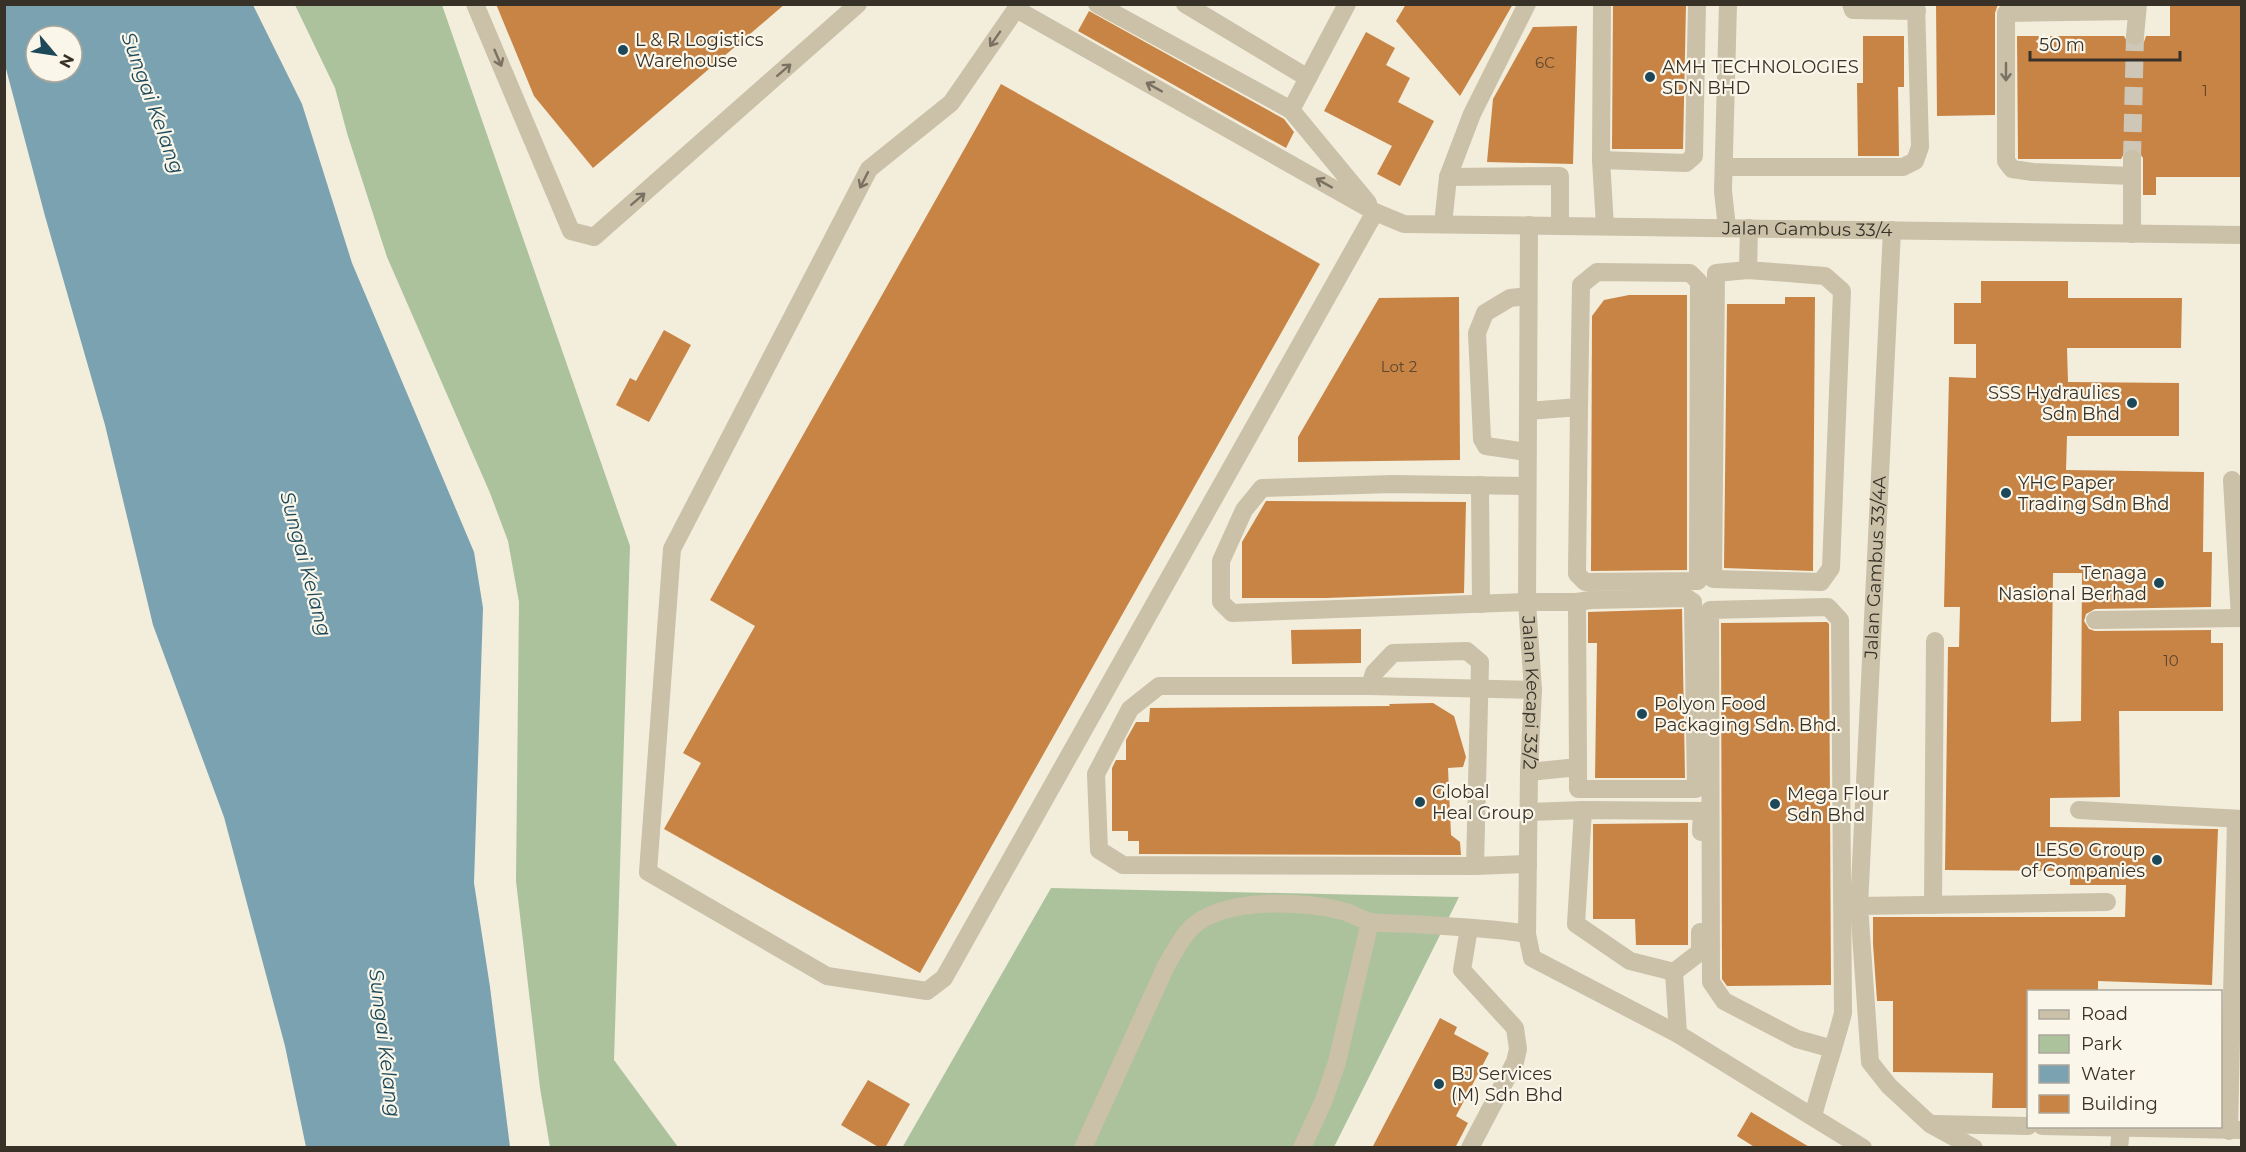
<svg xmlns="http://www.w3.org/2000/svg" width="2246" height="1152" font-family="Montserrat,sans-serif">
  <rect width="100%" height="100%" fill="#f3eddc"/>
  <g fill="#acc29c">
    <path d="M295,5h147l188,541 -16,514 64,87h-128l-10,-59 -24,-207 3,-279 -11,-61 -18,-48 -103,-236 -40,-124 -12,-45z"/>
    <path d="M1051,888l408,9 -125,250 -432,1z"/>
  </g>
  <path fill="#7ba2b0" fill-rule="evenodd" d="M4,5h249l49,99 50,159 122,289 9,56 -9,275 16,104 20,160h-204l-21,-101 -61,-229 -71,-192 -48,-200 -60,-209 -40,-151zM36,36h36v36h-36z"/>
  <g fill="#c88445" fill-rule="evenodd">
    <path d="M496,4h289l-192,164 -59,-72z"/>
    <path d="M1406,4h107l-53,92 -64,-75z"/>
    <path d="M1613,4h73l-3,145h-71z"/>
    <path d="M1936,4h62l-3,9v102l-58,1z"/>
    <path d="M2170,4h71v173h-85v18h-13v-37l-6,-9 -11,1 -5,9h-103l-1,-123h107l5,9 10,1 5,-4 2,-6h24z"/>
    <path d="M1089,11l195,108 10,13 -8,16 -208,-117z"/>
    <path d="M1577,26l-4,138 -86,-2 6,-63 40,-72z"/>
    <path d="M1366,32l29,16 -9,17 24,13 -12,24 36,19 -34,65 -23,-12 15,-28 -68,-35z"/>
    <path d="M1863,36h41v51h-6l1,69h-41l-1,-73h6z"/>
    <path d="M1001,84l319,180 -400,709 -256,-144 37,-66 -18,-10 72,-127 -45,-26z"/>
    <path d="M1981,281h87v17h114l-1,50h-114l1,34 111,1v53h-112l-1,34 138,2 -1,80h9l-1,55 -116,2 -9,5 -2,7 5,8 6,2 116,-1v13h12v68h-104l1,86 -70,1v29l168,2 -6,156 -114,-4v11h-70v116h-36l1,-35 -100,-1v-71h-16l-4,-57v-27h252l1,-32h-56v-14l-125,-1 3,-223h11l1,-40h-16l5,-230 27,1v-34h-22v-41h27zM2053,573h29l-1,148 -30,1z"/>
    <path d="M1629,295h58v275l-96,1 1,-255 12,-16z"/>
    <path d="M1459,297l1,163 -162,2v-25l81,-139z"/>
    <path d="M1785,297h30l-2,274 -89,-3 3,-264h58z"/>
    <path d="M664,330l27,15 -42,77 -33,-17 14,-27 6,3z"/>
    <path d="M1266,501l200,1 -2,91 -138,5h-84v-56z"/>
    <path d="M1682,609l3,169h-90l2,-135h-9v-31z"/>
    <path d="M1827,622l2,2 2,361 -104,1 -5,-7 -1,-356z"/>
    <path d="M1361,629v34l-69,1 -1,-34z"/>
    <path d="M1433,703l21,13 12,41 -3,10 -15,1 3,67 9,7 1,13 -322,-1v-13h-11v-10h-16v-63l4,-8h10v-20l10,-18h13l1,-14 240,-2 -1,-2z"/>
    <path d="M1688,823v122h-52l-1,-26h-42v-95z"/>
    <path d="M1440,1018l17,9 -3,7 35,19 -33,63 12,7 -13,25h-83z"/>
    <path d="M868,1080l42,24 -25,44h-5l-39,-23z"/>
    <path d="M1751,1112l60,36h-55l-19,-12z"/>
  </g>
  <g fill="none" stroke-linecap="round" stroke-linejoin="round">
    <path stroke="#cec7b8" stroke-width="18" stroke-dasharray="18 9" stroke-linecap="butt" d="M2132,159l3,-123"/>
    <g stroke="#cbc0a8" stroke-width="18">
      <path d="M475,4l96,227 23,6 264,-233"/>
      <path d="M1097,4l194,106 77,93"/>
      <path d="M1185,4l123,74"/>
      <path d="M1602,4l-1,156 4,66"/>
      <path d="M1851,4l2,6 64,1"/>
      <path d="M2135,36l3,-32"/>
      <path d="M1291,110l56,-106"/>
      <path d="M2132,159v75"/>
      <path d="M1601,160l85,3 8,-7 3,-152"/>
      <path d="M1724,167h179l12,-6 5,-14 -4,-143"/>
      <path d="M2131,176l-98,-4 -21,-3 -6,-8v-148l131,-2"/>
      <path d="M1448,177l112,-1v50"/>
      <path id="s1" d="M1375,212l-431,766 -17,13 -100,-15 -179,-104 24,-323 197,-380 82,-66 65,-94 359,203 29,12 838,11"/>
      <path d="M1443,224l5,-47 24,-63 55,-110"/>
      <path id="s2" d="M1529,225l-2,377 6,88 -4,82 -2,162 5,24 146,76 185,114"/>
      <path d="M1727,228l-4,-37 5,-187"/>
      <path d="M1748,270l-32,3 -3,306 108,3 10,-14 11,-277 -17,-15 -77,-6 1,-42"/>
      <path d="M1528,411l51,-4 2,-122 16,-13 93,1 9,9 -1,299 -113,1 -8,-8 2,-167"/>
      <path d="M1527,452l-41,-6 -4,-7 -5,-106 8,-20 25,-15 18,-2"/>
      <path d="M2232,480l8,138h2"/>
      <path d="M1480,485l1,119"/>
      <path d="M1527,486l-134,-2 -131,4 -18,22 -23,51v41l11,11 295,-11h50"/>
      <path d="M2095,620l145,-2"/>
      <path d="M1370,686l4,-13 19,-20 74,-2 13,11 -5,204"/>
      <path d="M1529,772l49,-5 -1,-165 13,-2 97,-2 6,4 3,187h-118v-22"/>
      <path d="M2079,810l163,9"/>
      <path d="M1529,812l54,-2"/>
      <path d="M1528,864l-53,2 -352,-1 -24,-15 -3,-76 34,-65 29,-23h211l163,4"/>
      <path d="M1933,905l2,-264"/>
      <path id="s3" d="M1859,906l33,-676"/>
      <path d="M1469,928l-7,42 53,58 3,21 -3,13 -45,86"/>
      <path d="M1674,972l-44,-11 -54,-37 7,-114 119,1 -1,21"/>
      <path d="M1678,1034l-4,-62 26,-20v-20"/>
      <path d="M1813,1116c9,-34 21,-68 30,-103l-3,-393 -12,-13 -118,3 1,372 13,19 73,38 36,10"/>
      <path d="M1935,1124l93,2"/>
      <path d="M2042,1126l199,4"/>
      <path d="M2229,1131l7,-312"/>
      <path d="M1083,1148l83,-182c8,-13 14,-27 25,-38 31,-31 115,-28 155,-16 8,3 17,8 25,10 14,2 28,1 42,2 38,3 76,3 114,10"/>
      <path d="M1302,1148l22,-48 13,-38 33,-140"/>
      <path d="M1974,1148l-44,-24 -41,-38 -19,-24 -11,-156 248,-4"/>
      <path d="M2119,1148l2,-20"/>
    </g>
  </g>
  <defs><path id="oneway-shaft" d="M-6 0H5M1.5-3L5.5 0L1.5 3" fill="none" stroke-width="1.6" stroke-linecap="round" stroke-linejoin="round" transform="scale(1.5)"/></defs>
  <g stroke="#7a7162">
    <use href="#oneway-shaft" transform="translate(995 39) rotate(125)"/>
    <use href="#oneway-shaft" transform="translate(498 58) rotate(67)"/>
    <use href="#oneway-shaft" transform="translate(784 70) rotate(-41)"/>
    <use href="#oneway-shaft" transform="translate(2006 72) rotate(90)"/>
    <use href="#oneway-shaft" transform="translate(1154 87) rotate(-151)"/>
    <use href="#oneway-shaft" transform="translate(864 180) rotate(117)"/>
    <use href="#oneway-shaft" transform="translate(1324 183) rotate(-151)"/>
    <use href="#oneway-shaft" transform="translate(638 199) rotate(-41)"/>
  </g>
  <g fill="#1d485a" stroke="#faf6e9" stroke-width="2">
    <circle cx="623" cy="50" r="6"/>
    <circle cx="1650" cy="77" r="6"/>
    <circle cx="2132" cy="403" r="6"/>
    <circle cx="2006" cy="493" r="6"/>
    <circle cx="2159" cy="583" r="6"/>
    <circle cx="1642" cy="714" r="6"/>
    <circle cx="1420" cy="802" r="6"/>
    <circle cx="1775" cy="804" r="6"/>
    <circle cx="2157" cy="860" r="6"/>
    <circle cx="1439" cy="1084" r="6"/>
  </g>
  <g text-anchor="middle" stroke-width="4.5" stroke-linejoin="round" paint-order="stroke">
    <g font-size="15" fill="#5c462f">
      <text x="1545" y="68">6C</text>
      <text x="2205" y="96">1</text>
      <text x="1399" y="372">Lot 2</text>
      <text x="2171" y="666">10</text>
    </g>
    <g font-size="18" fill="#383128" stroke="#faf6e9" text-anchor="start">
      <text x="635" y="46">L &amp; R Logistics<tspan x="635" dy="21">Warehouse</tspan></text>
      <text x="1662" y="73">AMH TECHNOLOGIES<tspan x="1662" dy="21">SDN BHD</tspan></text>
      <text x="2120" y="399" text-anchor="end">SSS Hydraulics<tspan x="2120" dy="21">Sdn Bhd</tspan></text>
      <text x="2018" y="489">YHC Paper<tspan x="2018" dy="21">Trading Sdn Bhd</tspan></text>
      <text x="2147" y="579" text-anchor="end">Tenaga<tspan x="2147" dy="21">Nasional Berhad</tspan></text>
      <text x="1654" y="710">Polyon Food<tspan x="1654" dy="21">Packaging Sdn. Bhd.</tspan></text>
      <text x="1432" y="798">Global<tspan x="1432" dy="21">Heal Group</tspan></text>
      <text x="1787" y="800">Mega Flour<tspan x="1787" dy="21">Sdn Bhd</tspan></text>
      <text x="2145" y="856" text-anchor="end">LESO Group<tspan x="2145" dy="21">of Companies</tspan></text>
      <text x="1451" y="1080">BJ Services<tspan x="1451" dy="21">(M) Sdn Bhd</tspan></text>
    </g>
    <g font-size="18" fill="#383128" stroke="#faf6e9">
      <text dy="6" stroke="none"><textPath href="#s1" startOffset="3027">Jalan Gambus 33/4</textPath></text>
      <text dy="6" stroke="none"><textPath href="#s3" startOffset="339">Jalan Gambus 33/4A</textPath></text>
      <text dy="6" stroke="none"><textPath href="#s2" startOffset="468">Jalan Kecapi 33/2</textPath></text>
    </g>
    <g font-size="20" font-style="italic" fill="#1d485a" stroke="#faf6e9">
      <text transform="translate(153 103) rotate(70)" y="7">Sungai Kelang</text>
      <text transform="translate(306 564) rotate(75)" y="7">Sungai Kelang</text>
      <text transform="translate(385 1043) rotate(83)" y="7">Sungai Kelang</text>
    </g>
  </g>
  <rect width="2246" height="1152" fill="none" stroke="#383128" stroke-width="12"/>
  <rect x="2027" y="990" width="195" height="138" fill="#faf6e9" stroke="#aca79c" stroke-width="1.5"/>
  <rect x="2039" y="1010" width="30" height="9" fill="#cbc0a8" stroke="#aca79c" stroke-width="1.5"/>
  <text x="2081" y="1020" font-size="18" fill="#383128">Road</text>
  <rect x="2039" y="1035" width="30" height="18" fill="#acc29c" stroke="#aca79c" stroke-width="1.5"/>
  <text x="2081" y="1050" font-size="18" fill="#383128">Park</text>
  <rect x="2039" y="1065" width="30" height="18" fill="#7ba2b0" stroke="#aca79c" stroke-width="1.5"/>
  <text x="2081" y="1080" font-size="18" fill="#383128">Water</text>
  <rect x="2039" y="1095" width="30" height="18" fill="#c88445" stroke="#aca79c" stroke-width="1.5"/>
  <text x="2081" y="1110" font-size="18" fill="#383128">Building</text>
  <g transform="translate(54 54) rotate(119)"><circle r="28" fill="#faf6e9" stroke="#aca79c" stroke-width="1.5"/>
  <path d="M0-4.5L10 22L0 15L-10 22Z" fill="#1d485a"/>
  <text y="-9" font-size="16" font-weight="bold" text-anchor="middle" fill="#383128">N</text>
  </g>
  <path d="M2030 51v9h150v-9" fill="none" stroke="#383128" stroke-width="3"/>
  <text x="2039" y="51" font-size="18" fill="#383128" stroke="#faf6e9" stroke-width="4.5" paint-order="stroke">50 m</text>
</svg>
